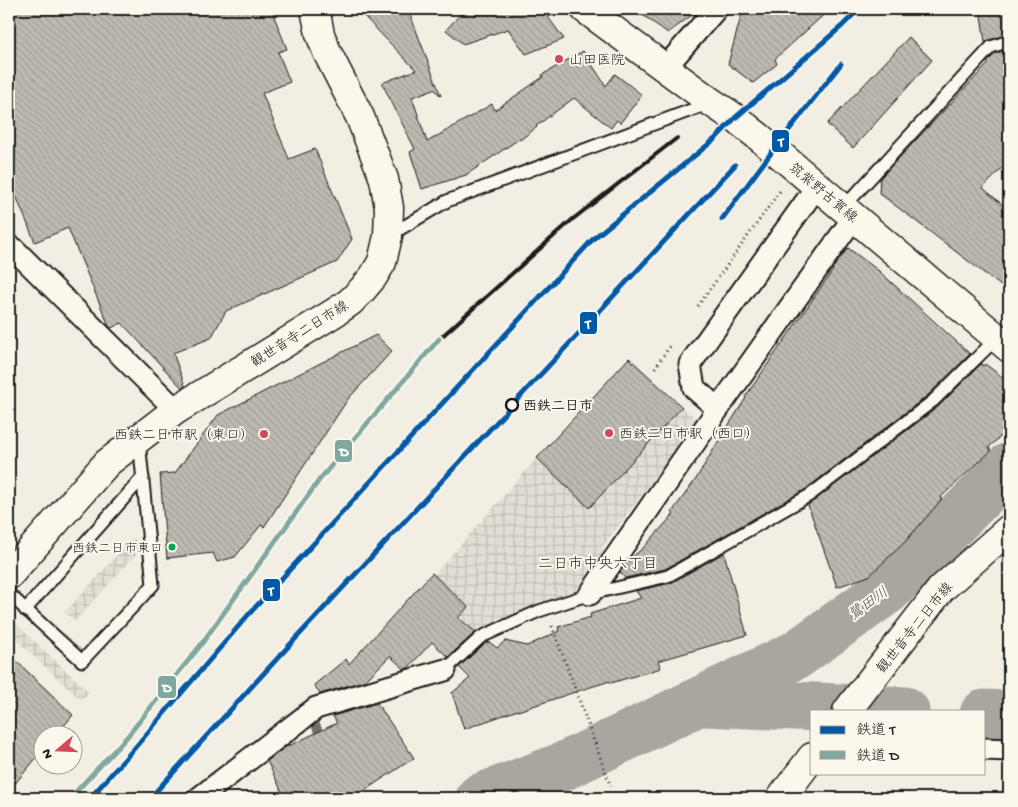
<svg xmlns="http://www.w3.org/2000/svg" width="1018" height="807" font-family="'Gochi Hand','Klee One',sans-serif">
  <defs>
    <pattern id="industrial-grid" width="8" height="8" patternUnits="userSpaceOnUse" patternTransform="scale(1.25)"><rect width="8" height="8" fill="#e2ded5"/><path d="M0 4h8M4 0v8" fill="none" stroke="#c1beb6"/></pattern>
    <pattern id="building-back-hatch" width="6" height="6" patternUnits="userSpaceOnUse" patternTransform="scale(1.25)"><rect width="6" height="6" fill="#bdbab1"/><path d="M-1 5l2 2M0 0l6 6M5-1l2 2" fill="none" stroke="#a29f98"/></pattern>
  </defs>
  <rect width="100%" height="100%" fill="#f2eee4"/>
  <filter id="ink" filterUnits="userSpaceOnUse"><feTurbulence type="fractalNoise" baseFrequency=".02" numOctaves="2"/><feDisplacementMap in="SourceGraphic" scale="10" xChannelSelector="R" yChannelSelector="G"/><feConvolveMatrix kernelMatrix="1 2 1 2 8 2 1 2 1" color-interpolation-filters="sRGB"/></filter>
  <g filter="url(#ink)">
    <g fill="url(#industrial-grid)">
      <path d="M682,407l16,14 -95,125 1,3 -10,29 -18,12 -100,40 -4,-1 -14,-11 10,-11 -34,-32 103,-117 52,49z"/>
      <path d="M133,538l10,9 -68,74 -10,-9z"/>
      <path d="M16,624l73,68 -8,8 -72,-67z"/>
    </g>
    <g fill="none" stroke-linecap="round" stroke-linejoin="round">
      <path stroke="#716f6b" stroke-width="9" d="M316,726l7,16"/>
      <g stroke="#a9a6a0" stroke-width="49">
        <path d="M704,702l201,9"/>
        <path d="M984,714l25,1"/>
        <path d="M480,798l82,-31 234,-112 91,-65 122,-123"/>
      </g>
    </g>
    <g fill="url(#building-back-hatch)" stroke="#1c1c1c">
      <path d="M24,9h247l16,40 -9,3 12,30 -28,11 27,66 26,-10 37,90 -15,23 -111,49 -15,27 -38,15 12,33 -3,2 -60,-65 -11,5 -2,-2 -41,-98 -33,14 -26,-63v-158l6,-9z"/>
      <path d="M357,9h51l33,87 -7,-7 -22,8 15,45 65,-38 3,6 48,-33 -1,-2 41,-24 23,35 9,-12 27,21 -22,28 -3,-3 -6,8 -37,-30 -38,28 1,1 -17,13 -1,-1 -53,36 -44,14 -12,-37 5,-3 -33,-66 34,-13z"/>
      <path d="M465,9h92l1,4 -10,4 16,22 -38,15 -18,-25 -45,15 -17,-14z"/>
      <path d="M634,9h66l-32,24z"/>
      <path d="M743,9h87l-55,50 2,5 -24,19 -25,-19z"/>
      <path d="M980,9h29v25l-20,6 -4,2z"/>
      <path d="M909,37l23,23 -79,88 -26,-24z"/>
      <path d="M1009,49v112l-26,27 26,22v82l-130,-99 1,-15 108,-114v-3l7,-7z"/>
      <path d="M848,248l31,23 91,83 -42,41 -122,94 -141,80 -40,9 -5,-6 8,-11 16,-14 30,-33 -2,-2 24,-33 23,-39 27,-42 -1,-1 88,-127 -1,-1z"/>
      <path d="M376,335l16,16 -44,48 -84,128 -3,-2 -26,32 -18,5 -4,-9 -46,5 -7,-84 15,-1 43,-58z"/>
      <path d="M629,358l53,49 -93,101 -52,-50z"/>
      <path d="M981,364l2,2 2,-2 24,18v47l-20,18 2,4 -50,46 1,2 -38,44 -35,33 -32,11 -29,-82 130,-98z"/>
      <path d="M724,553l23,82 -89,26 3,7 -50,15 -1,-2 -32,10 -60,20v-1l-54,19 -12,-36 18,-15 -11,-11 26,-24 4,-1 8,6 8,-7 22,5 32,-15 -1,-4 33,-10 -1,-3 51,-16 -5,-7 35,-8z"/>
      <path d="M432,573l36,34 -10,11 18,14 -28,25 -16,-15 -24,26 -4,1 -14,-13 -24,24 -46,14 -6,-9 32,-26 3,5z"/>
      <path d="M9,654l64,61 -16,19h-15v17l-33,40z"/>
      <path d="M377,703l37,55 -61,40h-68l-18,-37 17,-13 53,-25 -4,-7z"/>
    </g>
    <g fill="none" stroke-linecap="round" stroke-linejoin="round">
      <g stroke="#1c1c1c" stroke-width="15">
        <g id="lane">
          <path d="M843,208l148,-161 18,-6"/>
          <path d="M390,235l57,-34 263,-98"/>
          <path d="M9,594l73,67 71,-76 -14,-145"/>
          <path d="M25,610l118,-133"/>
          <path d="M445,670l36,-33 58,-26 51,-17 78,-18 142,-81 123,-94 64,-63"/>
        </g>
      </g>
      <g stroke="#1c1c1c" stroke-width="25">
        <g id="street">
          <path d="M665,68l51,-59"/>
          <path d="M9,246l5,3 162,161"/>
          <path d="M718,409l-24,-21 -4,-24 127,-178"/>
          <path d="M590,594l128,-185 136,-192"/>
          <path d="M984,749l25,1"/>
          <path d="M199,798l117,-90 129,-38"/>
        </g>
      </g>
      <g stroke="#1c1c1c" stroke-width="31">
        <g id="secondary">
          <path d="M9,575l98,-112 69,-53 161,-99 13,-9 12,-12 11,-13 9,-15 6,-26 1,-28 -5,-29 -24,-62 -33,-65 -7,-18 -5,-25"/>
          <path d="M847,711l94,-122 68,-60"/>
          <path d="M781,798l31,-41"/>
        </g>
      </g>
      <g stroke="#1c1c1c" stroke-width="31">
        <path id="primary" d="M585,9l126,93 24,16 24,19 250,211"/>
      </g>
      <g stroke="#1c1c1c" stroke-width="3" stroke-dasharray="1 4" stroke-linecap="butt">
        <path d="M698,306l82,-115"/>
        <path d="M655,368l15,-22"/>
        <path d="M552,626l59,161"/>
      </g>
      <use href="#lane" stroke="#fbf7ec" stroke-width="11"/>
      <use href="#street" stroke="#fbf7ec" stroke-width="21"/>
      <use href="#secondary" stroke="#fbf7ec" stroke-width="28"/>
      <use href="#primary" stroke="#fbf7ec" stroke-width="28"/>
      <path stroke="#1c1c1c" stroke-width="4" d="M439,339l134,-120 104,-81"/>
      <g stroke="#fbf7ec" stroke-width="9">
        <g id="rail-1">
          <path d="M722,219l52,-70 67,-85"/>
          <path d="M90,798l42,-47 117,-137 345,-376 121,-99 20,-21 107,-92 17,-17"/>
          <path d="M150,798l136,-149 449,-484"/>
        </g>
      </g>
      <g stroke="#fbf7ec" stroke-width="9">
        <path id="rail-2" d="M70,798l56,-60 74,-92 120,-167 119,-140"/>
      </g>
      <use href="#rail-1" stroke="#0059a6" stroke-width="5"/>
      <use href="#rail-2" stroke="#81a8a0" stroke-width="5"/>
    </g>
  </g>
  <g fill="#d1495b" stroke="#fbf7ec" stroke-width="2">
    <circle cx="559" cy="59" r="5"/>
    <circle cx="609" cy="433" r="5"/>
    <circle cx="264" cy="434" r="5"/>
  </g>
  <circle fill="#fbf7ec" stroke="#1c1c1c" stroke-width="2.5" cx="512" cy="405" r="6"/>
  <circle fill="#00a651" stroke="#fbf7ec" stroke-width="2" cx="172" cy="547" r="4.5"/>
  <g text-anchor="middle" stroke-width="4" stroke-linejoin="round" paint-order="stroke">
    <g font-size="13" fill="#1c1c1c" stroke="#fbf7ec" text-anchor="end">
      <text x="163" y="552">西鉄二日市東口</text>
    </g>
    <g font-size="14" fill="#1c1c1c" stroke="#fbf7ec" text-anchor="start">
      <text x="569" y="64">山田医院</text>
      <text x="619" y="438">西鉄二日市駅（西口）</text>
      <text x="254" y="439" text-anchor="end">西鉄二日市駅（東口）</text>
    </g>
    <g font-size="14" fill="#1c1c1c" stroke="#fbf7ec">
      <text transform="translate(824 192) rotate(40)" y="5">筑紫野古賀線</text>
      <text transform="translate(299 333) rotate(-32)" y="5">観世音寺二日市線</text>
      <text transform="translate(914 627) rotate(-51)" y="5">観世音寺二日市線</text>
    </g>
    <g font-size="14" font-weight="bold" fill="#1c1c1c" stroke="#fbf7ec" text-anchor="start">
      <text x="523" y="410">西鉄二日市</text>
    </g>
    <g font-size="15" fill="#1c1c1c" stroke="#fbf7ec">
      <text x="598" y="568">二日市中央六丁目</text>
    </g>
    <g font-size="15" font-style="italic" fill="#545351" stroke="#fbf7ec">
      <text transform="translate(868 603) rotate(-36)" y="5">鷺田川</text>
    </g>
  </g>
  <g stroke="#fbf7ec" stroke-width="2">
    <rect x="771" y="129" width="19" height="24" rx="5" fill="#0059a6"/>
    <rect x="579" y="311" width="19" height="24" rx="5" fill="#0059a6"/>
    <rect x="334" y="439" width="19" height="24" rx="5" fill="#81a8a0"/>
    <rect x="262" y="578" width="19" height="24" rx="5" fill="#0059a6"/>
    <rect x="157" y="675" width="20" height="24" rx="5" fill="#81a8a0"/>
  </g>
  <g font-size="14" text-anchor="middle" font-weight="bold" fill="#fff">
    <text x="781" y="146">T</text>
    <text x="588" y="328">T</text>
    <text x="344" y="456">D</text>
    <text x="271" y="595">T</text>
    <text x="167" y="692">D</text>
  </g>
  <rect width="1018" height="807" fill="none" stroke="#fbf7ec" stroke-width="30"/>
  <rect x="15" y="15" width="988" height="777" fill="none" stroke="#1c1c1c" stroke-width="2" filter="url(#ink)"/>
  <rect x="810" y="710" width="175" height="65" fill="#fbf7ec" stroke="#a29f99"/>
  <rect x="820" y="726" width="25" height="8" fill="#0059a6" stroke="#a29f99"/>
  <text x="856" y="734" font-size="15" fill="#1c1c1c">鉄道 T</text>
  <rect x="820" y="751" width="25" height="8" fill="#81a8a0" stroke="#a29f99"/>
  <text x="856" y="760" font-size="15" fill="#1c1c1c">鉄道 D</text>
  <g transform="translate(58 750) rotate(251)"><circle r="24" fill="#fbf7ec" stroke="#a29f99"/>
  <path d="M0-4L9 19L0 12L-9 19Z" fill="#d1495b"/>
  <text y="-8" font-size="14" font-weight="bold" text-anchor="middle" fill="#1c1c1c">N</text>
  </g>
</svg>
